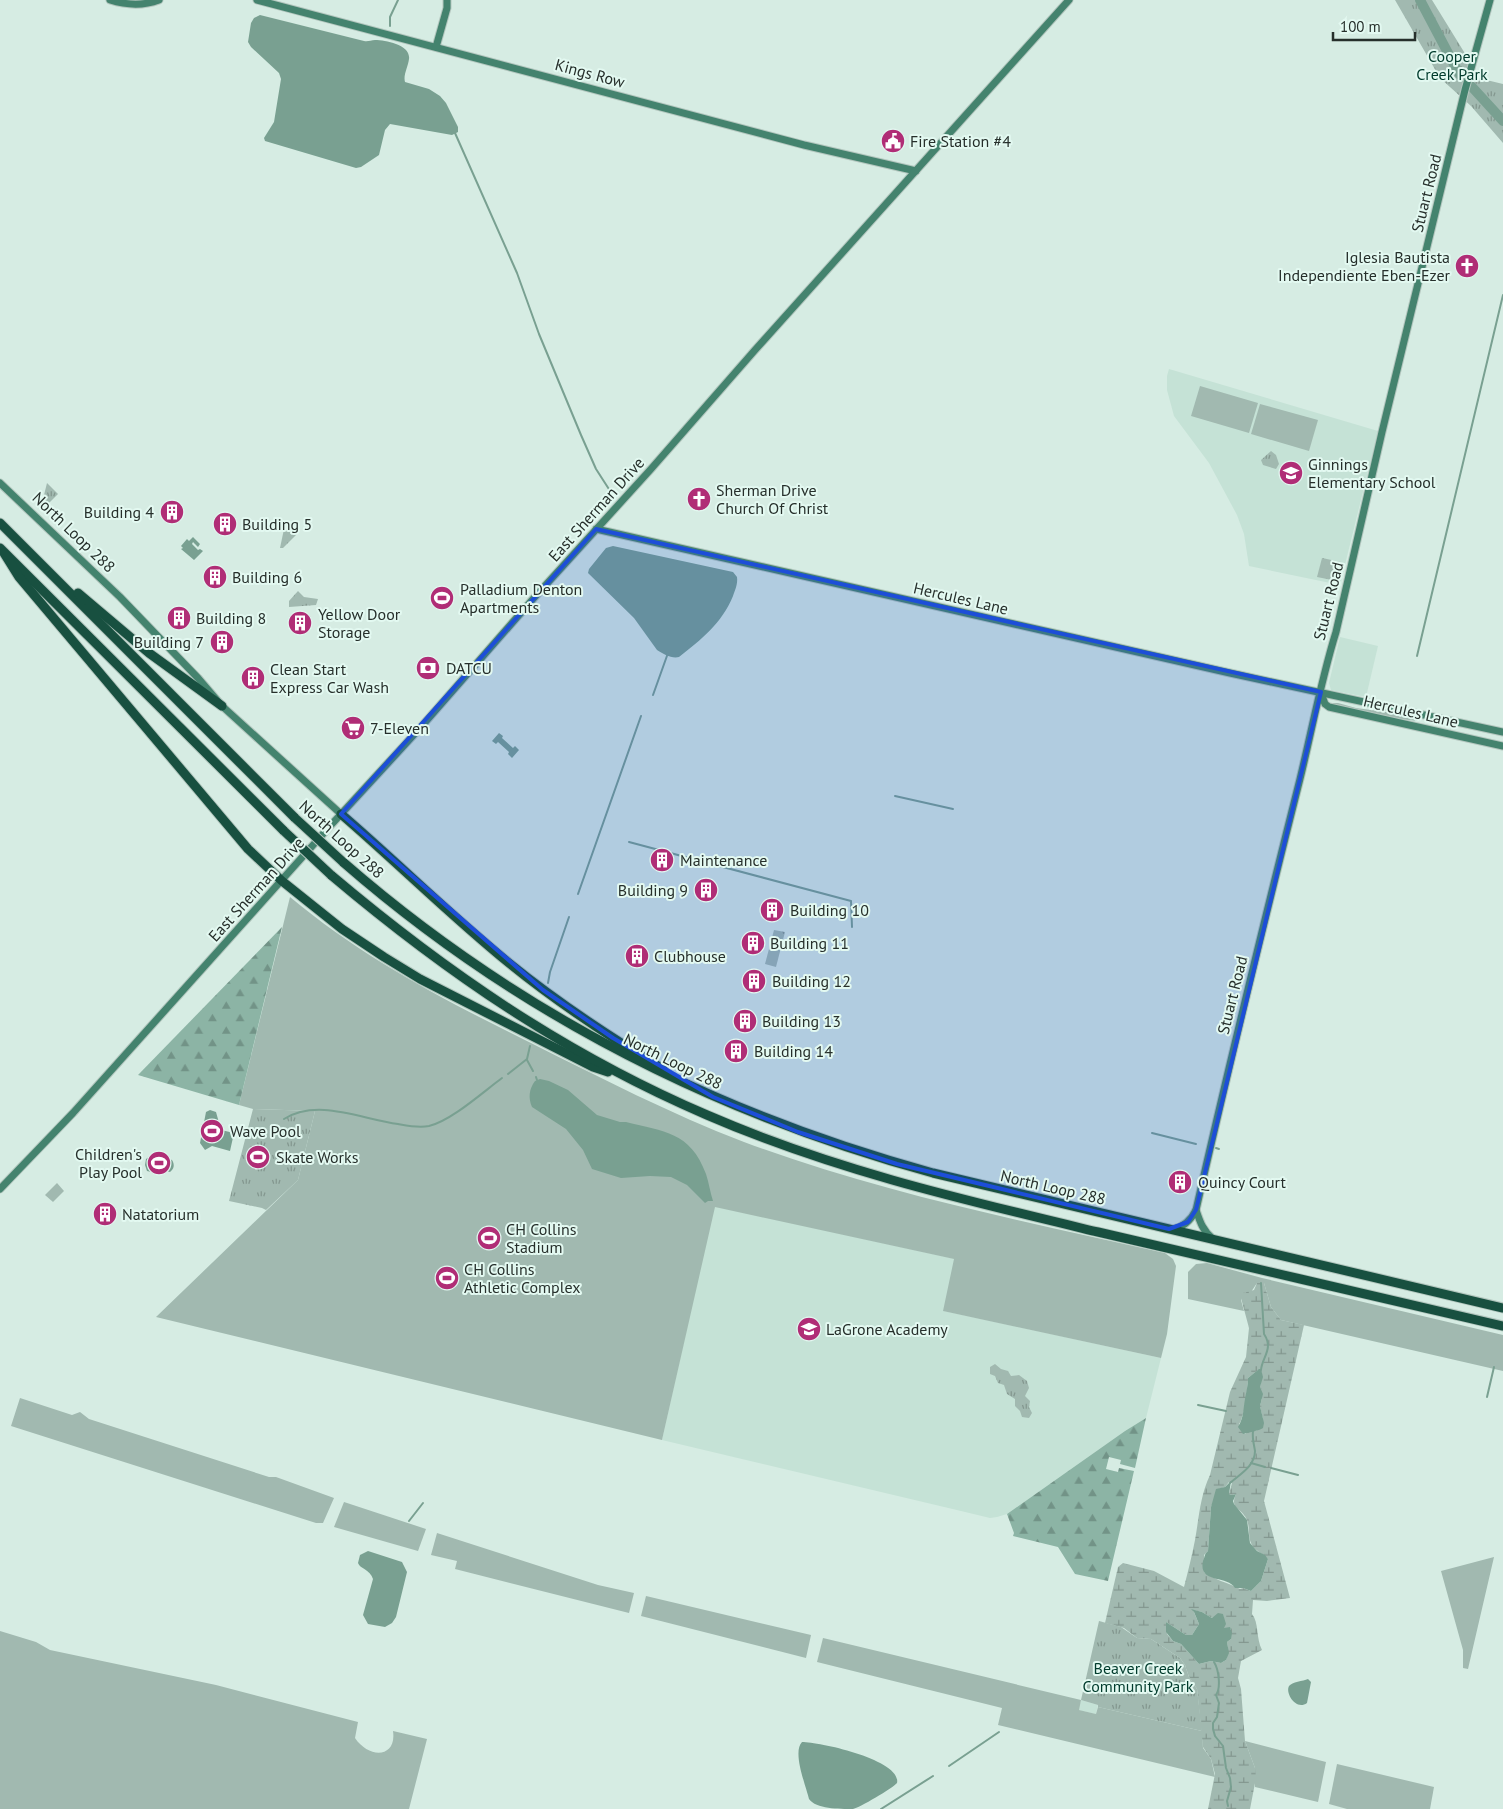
<svg xmlns="http://www.w3.org/2000/svg" width="1503" height="1809" font-family="'PT Sans',sans-serif">
  <defs>
    <pattern id="forest-firs" width="22" height="20" patternUnits="userSpaceOnUse" patternTransform="scale(1.25)"><rect width="22" height="20" fill="#8cb4a5"/><path d="M5 1l3.5 6h-7zM16 11l3.5 6h-7z" fill="#729387"/></pattern>
    <pattern id="wetland-marsh" width="20" height="14" patternUnits="userSpaceOnUse" patternTransform="scale(1.25)"><rect width="20" height="14" fill="#a1b9b0"/><path d="M1 5h8M5 5V1M11 12h8M15 12V8" fill="none" stroke="#83978f"/></pattern>
    <pattern id="park-tufts" width="24" height="20" patternUnits="userSpaceOnUse" patternTransform="scale(1.25)"><rect width="24" height="20" fill="#a1b9b0"/><path d="M3 7l-1-3M5 7V3M7 7l1-3M15 17l-1-3M17 17v-4M19 17l1-3" fill="none" stroke="#83978f"/></pattern>
  </defs>
  <rect width="100%" height="100%" fill="#d6ece3"/>
  <g fill="#c5e2d6">
    <path d="M1169,369l209,62 -38,154 -91,-19 -5,-32 -7,-19 -28,-52 -35,-47 -7,-26v-14z"/>
    <path d="M1340,637l38,9 -12,51 -35,-7 -2,-7z"/>
    <path d="M714,1206l241,53 -11,52 217,47 -15,60 -21,13 -118,83 -10,3 -7,1 -29,-7 -299,-71z"/>
    <path d="M1081,1700l17,5 -2,9 -18,-4z"/>
  </g>
  <g fill="#a1b9b0">
    <path d="M1200,386l58,17 -9,30 -58,-17z"/>
    <path d="M1260,404l58,16 -9,31 -58,-17z"/>
    <path d="M1332,703h6l18,5 52,7 8,2 4,4c-5,1 -69,-10 -78,-12 -3,-1 -7,-4 -10,-6z"/>
    <path d="M290,897c73,61 156,104 241,146 70,35 140,71 213,99 136,51 279,79 421,111l8,6 3,7 -9,68 -6,24 -218,-47 11,-52 -239,-52 -53,233 -506,-123 142,-137 17,-69 -62,-2 -14,-4z"/>
    <path d="M57,1183l7,8 -11,11 -8,-7z"/>
    <path d="M1207,1263l55,15 241,57v36l-222,-51 -10,-13 -7,-24h-7l-6,9h-6l-4,8 3,11 -56,-12v-27l8,-8z"/>
    <path d="M20,1398l52,17 8,-3 9,7 180,58h7l58,21 -11,25h-7l-305,-97z"/>
    <path d="M344,1502l82,27 -8,22 -84,-24z"/>
    <path d="M437,1533l161,52 36,8 -5,20 -174,-44 2,-8 -26,-6z"/>
    <path d="M1494,1557l-26,112 -5,-1v-18l-22,-79z"/>
    <path d="M646,1596l165,39 -5,23 -165,-42z"/>
    <path d="M0,1631l36,11 14,8 166,35 142,37 -3,16c14,21 42,20 38,-7l34,8 -18,70h-409z"/>
    <path d="M823,1638l258,62 -2,10 17,4 2,-7 104,24 1,17 8,11 4,18 -217,-52 4,-17 -185,-46z"/>
    <path d="M1245,1741l81,21 -8,40 -63,-15v-19z"/>
    <path d="M1337,1764l97,23 -4,22h-83l-18,-5z"/>
  </g>
  <g fill="url(#forest-firs)">
    <path d="M282,927l-43,178 -101,-30z"/>
    <path d="M1146,1418l-11,50 -15,-4 1,-4 -12,-3 -3,12 12,3 1,-4 15,3 -26,110 -33,-7 -17,-27 -45,-11 1,-3 -7,-19 118,-83z"/>
  </g>
  <path fill="url(#wetland-marsh)" fill-rule="evenodd" d="M1257,1283h7l7,24 10,13 23,5 -40,176 26,97 -23,3 -14,-1 -1,14c7,8 4,25 10,36l-21,11 -3,17 3,11 4,52 10,27 1,10 -6,31h-42l7,-35 -4,-15 -8,-12 -6,-58 -8,-12 -4,-12 -5,-7 -29,-19 -14,-1 -13,-10 -19,-5 13,-56 5,-4 31,8 30,16c4,-16 8,-31 11,-47 4,-22 5,-44 15,-65l20,-83 16,-35 3,-29 -8,-30 2,-5 11,-3zM1258,1370l4,3 -2,14 2,11 -2,8 3,14 -7,11h-6l-5,3 -6,-10c5,-5 9,-38 9,-46zM1229,1482l3,1 -3,11 3,1 4,-1c-7,16 6,13 11,26 3,8 1,16 4,23 3,8 12,10 17,16l-7,22 -10,10 -8,-3 -3,1c-11,-6 -28,-10 -36,-17v-17l4,-4 3,-44 8,-18 6,-2zM1193,1610l9,2 10,6 11,-4 1,14 7,1v10l-4,3 1,7 -2,11 -5,3 -10,-2 -12,3 -18,-20 -8,-3 -6,-7 -1,-12 20,13h6l7,-11z"/>
  <g fill="url(#park-tufts)">
    <path d="M1395,0h37l37,60 5,17 29,7v59l-32,-37 -31,-28z"/>
    <path d="M1271,451l5,4 3,9 -3,5 -13,-4 -2,-5z"/>
    <path d="M47,483l11,11 -13,13 -3,-4z"/>
    <path d="M284,529l15,3 -16,16h-3z"/>
    <path d="M1322,558l19,4 -4,19 -20,-4z"/>
    <path d="M298,591l6,6 14,2 -2,6 -27,2v-6z"/>
    <path d="M774,930l11,2 -9,35 -11,-3z"/>
    <path d="M253,1109l62,2 -17,69 -32,30 -4,-2 -33,-7z"/>
    <path d="M995,1364l6,5 7,2 3,5 8,-1 8,6 2,7 -4,8 5,5 -1,6 3,6 -3,5 -7,-1 -2,-6 -5,-5v-7l-8,-5 -3,-9 -6,-2 -3,-7 -5,-2v-7z"/>
    <path d="M1099,1621l22,6 16,11 14,1 29,19 5,7 4,12 8,12 5,42 -104,-24v-2l-17,-5z"/>
  </g>
  <g fill="#79a091">
    <path d="M260,15l104,26c4,1 7,-1 11,-1 11,0 36,5 34,19 -1,8 -6,16 -4,23l24,7 11,7 6,7 12,24v5l-6,3 -62,-11 -5,6 -6,25 -18,12 -5,1 -91,-27 -1,-3 10,-16 7,-43 -2,-6 -28,-26 -3,-5 3,-19 3,-5z"/>
    <path d="M193,537l7,7 -2,3 -5,-5 -1,2 6,6 2,-1 3,2 -9,9 -13,-11 2,-1 -2,-2 6,-7 2,2z"/>
    <path d="M613,546l120,26 4,5c1,7 -2,13 -4,19 -11,27 -32,44 -54,61 -7,2 -16,-3 -22,-7l-23,-32 -46,-45 1,-4 17,-21z"/>
    <path d="M499,733l4,3 -1,2 11,10 2,-2 4,4 -7,8 -4,-4 1,-2 -11,-10 -2,2 -4,-3z"/>
    <path d="M540,1079l9,2 19,9 29,25 23,7h6c38,10 64,9 80,52 3,9 4,18 7,27h-5l-3,2 -18,-18 -16,-8 -21,-1 -29,2 -29,-9 -9,-19 -17,-21 -34,-22c-4,-9 -3,-18 3,-26z"/>
    <path d="M210,1110l6,2 5,18 13,3 -4,18 -18,-5 -7,4 -5,-7 6,-31z"/>
    <path d="M153,1154l19,6c3,5 2,9 -2,12l-8,-2 -6,3 -9,-2 -2,-6 1,-6z"/>
    <path d="M1259,1369h2l2,8 -3,10 3,7 -3,12 4,17 -1,5c-2,2 -16,5 -20,6l-5,-7c6,-10 5,-17 7,-28 1,-7 3,-13 3,-21z"/>
    <path d="M1231,1481l-2,13 3,1 4,-1 -3,7 1,3 13,16 3,23 7,8 8,4 3,4 -7,22 -10,10 -8,-3h-8c-8,-13 -37,-4 -32,-27 2,-4 1,-7 5,-10l3,-44 5,-18 9,-2z"/>
    <path d="M368,1551l34,11 5,10 -11,45 -4,6 -7,4 -17,-3 -5,-9 10,-36c-3,-10 -13,-10 -15,-16l2,-8z"/>
    <path d="M1191,1609l11,3 10,6 6,-5 5,1 3,10 -2,4 6,-1 2,6 -1,6 -4,3 2,11 -3,7 -5,3 -10,-2 -12,3 -18,-20 -8,-3 -7,-9v-10l20,13h6l7,-11 -5,-12z"/>
    <path d="M1308,1679l3,3 -4,21c-11,8 -22,-10 -18,-17 3,-4 14,-5 19,-7z"/>
    <path d="M802,1742c18,0 100,18 95,41 -4,5 -38,25 -44,26 -14,0 -37,0 -44,-10 -3,-13 -17,-47 -7,-57z"/>
  </g>
  <g fill="none" stroke-linecap="round" stroke-linejoin="round">
    <g stroke="#79a091" stroke-width="2">
      <path d="M390,26v-9l8,-17"/>
      <path d="M455,133l62,140 22,61 42,101 15,34 18,28"/>
      <path d="M1417,656l86,-361"/>
      <path d="M653,695l15,-42"/>
      <path d="M895,796l58,13"/>
      <path d="M629,842l222,59 1,26"/>
      <path d="M578,894l63,-178"/>
      <path d="M548,983l2,-11 19,-55"/>
      <path d="M527,1060l6,11"/>
      <path d="M508,1074l19,-15 3,-13"/>
      <path d="M536,1077l1,3"/>
      <path d="M284,1119c34,-21 77,0 114,5 11,2 20,4 31,2 22,-5 54,-34 73,-48"/>
      <path d="M1152,1133l44,11"/>
      <path d="M1216,1148l3,1"/>
      <path d="M1261,1370c1,-13 13,-21 3,-36l-3,-51"/>
      <path d="M1487,1397l7,-30"/>
      <path d="M1198,1405l28,6"/>
      <path d="M1251,1463l14,4"/>
      <path d="M1271,1468l27,7"/>
      <path d="M1230,1483c10,-9 25,-17 25,-32 -1,-7 -3,-12 -2,-20"/>
      <path d="M409,1521l14,-18"/>
      <path d="M1214,1662c5,8 7,26 2,33l3,8 -2,14 -4,6v6l2,7 8,10 3,22 4,10 1,9 -4,14 1,5"/>
      <path d="M949,1766l50,-34"/>
      <path d="M881,1809l52,-33"/>
    </g>
    <g stroke="#79a091" stroke-width="10">
      <path d="M1420,0l37,70 5,7"/>
      <path d="M1472,87l31,34"/>
    </g>
    <g stroke="#b3c6be" stroke-width="9">
      <g id="secondary">
        <path d="M110,0c16,5 33,6 49,0"/>
        <path d="M257,0l547,145 112,26"/>
        <path d="M436,47l11,-39v-8"/>
        <path d="M0,483l120,114 78,81 24,28 119,108"/>
        <path d="M596,529l634,144 273,59"/>
        <path d="M1321,693l4,11 4,3 174,39"/>
        <path d="M0,1189l73,-76 258,-288 90,-98 112,-128 118,-130 104,-119 314,-350"/>
        <path d="M1196,1210c4,12 7,21 17,29"/>
        <path d="M1173,1229c11,-2 18,-9 23,-19 33,-145 68,-288 104,-431 12,-49 21,-99 36,-147l46,-200 83,-342 25,-90"/>
      </g>
    </g>
    <g stroke="#b3c6be" stroke-width="11">
      <g id="highway">
        <path d="M0,523l295,295"/>
        <path d="M0,548l284,283"/>
        <path d="M4,553l15,24 229,272 34,32 60,48 42,28 36,22 173,88 15,5"/>
        <path d="M78,593l71,60 73,53"/>
        <path d="M341,814c57,49 110,102 168,149 49,40 101,74 154,106"/>
        <path d="M343,862c172,150 370,251 590,311l570,135"/>
        <path d="M331,875c116,98 236,180 376,240 127,55 257,85 391,117 135,31 270,63 405,94"/>
      </g>
    </g>
    <use href="#secondary" stroke="#44836e" stroke-width="7"/>
    <use href="#highway" stroke="#185040" stroke-width="9"/>
    <g stroke="#b3c6be" stroke-width="11" stroke-linecap="butt">
      <g id="highway-bridge">
        <path d="M295,818l48,44"/>
        <path d="M284,831l47,44"/>
      </g>
    </g>
    <use href="#highway-bridge" stroke="#185040" stroke-width="9"/>
  </g>
  <path fill="#1d4ed8" fill-opacity="0.2" stroke="#1d4ed8" stroke-width="4" stroke-linejoin="round" d="M596,529l725,163 -125,518 -8,12 -19,7 -272,-65 -99,-32 -85,-35 -100,-59 -70,-48 -202,-176z"/>
  <defs>
    <g id="civic-disc" transform="scale(1.25)"><circle r="9.5" fill="#b02d76" stroke="#e3f9f1"/><path d="M-.6-6.5H3V-4.5H.6V-3L4-1V1h2V6H-6V1h2V-1L-.6-3ZM-1.2 2.5V6h2.4V2.5Z" fill="#fff"/></g>
    <g id="church-disc" transform="scale(1.25)"><circle r="9.5" fill="#b02d76" stroke="#e3f9f1"/><path d="M-1.2-6h2.4v3.5h3.3v2.4h-3.3V6h-2.4V-.1h-3.3v-2.4h3.3Z" fill="#fff"/></g>
    <g id="school-disc" transform="scale(1.25)"><circle r="9.5" fill="#b02d76" stroke="#e3f9f1"/><path d="M0-5L7-2L0 1L-7-2ZM-4 1L0 2.5L4 1V4Q0 6-4 4Z" fill="#fff"/></g>
    <g id="building-disc" transform="scale(1.25)"><circle r="9.5" fill="#b02d76" stroke="#e3f9f1"/><path d="M-4-6H4V6H1V3H-1V6H-4ZM-2.5-4.3h1.7v1.8h-1.7ZM.8-4.3h1.7v1.8H.8ZM-2.5-1h1.7V.8h-1.7ZM.8-1h1.7V.8H.8Z" fill="#fff"/></g>
    <g id="stadium-disc" transform="scale(1.25)"><circle r="9.5" fill="#b02d76" stroke="#e3f9f1"/><path d="M0-5a6.5 5 0 1 0 0 10a6.5 5 0 1 0 0-10ZM-3.5-1.8h7v3.6h-7Z" fill="#fff"/></g>
    <g id="bank-disc" transform="scale(1.25)"><circle r="9.5" fill="#b02d76" stroke="#e3f9f1"/><path d="M-6-4H6V4H-6ZM0-2.3a2.3 2.3 0 1 0 0 4.6a2.3 2.3 0 1 0 0-4.6Z" fill="#fff"/></g>
    <g id="supermarket-disc" transform="scale(1.25)"><circle r="9.5" fill="#b02d76" stroke="#e3f9f1"/><path d="M-6-5.5h2.5l.6 2H6L4.5 2H-2.5L-4.4-4H-6ZM-1.5 3.2a1.3 1.3 0 1 0 .1 0ZM3 3.2a1.3 1.3 0 1 0 .1 0Z" fill="#fff"/></g>
  </defs>
  <g fill-rule="evenodd">
    <use href="#civic-disc" x="893" y="141"/>
    <use href="#church-disc" x="1467" y="266"/>
    <use href="#school-disc" x="1291" y="473"/>
    <use href="#church-disc" x="699" y="499"/>
    <use href="#building-disc" x="172" y="512"/>
    <use href="#building-disc" x="225" y="524"/>
    <use href="#building-disc" x="215" y="577"/>
    <use href="#stadium-disc" x="442" y="598"/>
    <use href="#building-disc" x="179" y="618"/>
    <use href="#building-disc" x="300" y="623"/>
    <use href="#building-disc" x="222" y="642"/>
    <use href="#bank-disc" x="428" y="668"/>
    <use href="#building-disc" x="253" y="678"/>
    <use href="#supermarket-disc" x="353" y="728"/>
    <use href="#building-disc" x="662" y="860"/>
    <use href="#building-disc" x="706" y="890"/>
    <use href="#building-disc" x="772" y="910"/>
    <use href="#building-disc" x="753" y="943"/>
    <use href="#building-disc" x="637" y="956"/>
    <use href="#building-disc" x="754" y="981"/>
    <use href="#building-disc" x="745" y="1021"/>
    <use href="#building-disc" x="736" y="1051"/>
    <use href="#stadium-disc" x="212" y="1131"/>
    <use href="#stadium-disc" x="258" y="1157"/>
    <use href="#stadium-disc" x="159" y="1163"/>
    <use href="#building-disc" x="1180" y="1182"/>
    <use href="#building-disc" x="105" y="1214"/>
    <use href="#stadium-disc" x="489" y="1238"/>
    <use href="#stadium-disc" x="447" y="1278"/>
    <use href="#school-disc" x="809" y="1329"/>
  </g>
  <g text-anchor="middle" stroke-width="4" stroke-linejoin="round" paint-order="stroke">
    <g font-size="16" fill="#003b2c" stroke="#e3f9f1">
      <text x="1452" y="62">Cooper<tspan x="1452" dy="18">Creek Park</tspan></text>
      <text x="1138" y="1674">Beaver Creek<tspan x="1138" dy="18">Community Park</tspan></text>
    </g>
    <g font-size="16" fill="#262f2b" stroke="#e3f9f1">
      <text transform="translate(590 73) rotate(15)" y="6">Kings Row</text>
      <text transform="translate(1426 193) rotate(-76)" y="6">Stuart Road</text>
      <text transform="translate(596 509) rotate(-48)" y="6">East Sherman Drive</text>
      <text transform="translate(74 532) rotate(44)" y="6">North Loop 288</text>
      <text transform="translate(961 598) rotate(13)" y="6">Hercules Lane</text>
      <text transform="translate(1328 601) rotate(-76)" y="6">Stuart Road</text>
      <text transform="translate(1411 711) rotate(13)" y="6">Hercules Lane</text>
      <text transform="translate(342 839) rotate(42)" y="6">North Loop 288</text>
      <text transform="translate(256 889) rotate(-48)" y="6">East Sherman Drive</text>
      <text transform="translate(1232 995) rotate(-76)" y="6">Stuart Road</text>
      <text transform="translate(673 1061) rotate(26)" y="6">North Loop 288</text>
      <text transform="translate(1053 1187) rotate(13)" y="6">North Loop 288</text>
    </g>
    <g font-size="16" fill="#262f2b" stroke="#e3f9f1" text-anchor="start">
      <text x="910" y="147">Fire Station #4</text>
      <text x="1450" y="263" text-anchor="end">Iglesia Bautista<tspan x="1450" dy="18">Independiente Eben-Ezer</tspan></text>
      <text x="1308" y="470">Ginnings<tspan x="1308" dy="18">Elementary School</tspan></text>
      <text x="716" y="496">Sherman Drive<tspan x="716" dy="18">Church Of Christ</tspan></text>
      <text x="154" y="518" text-anchor="end">Building 4</text>
      <text x="242" y="530">Building 5</text>
      <text x="232" y="583">Building 6</text>
      <text x="460" y="595">Palladium Denton<tspan x="460" dy="18">Apartments</tspan></text>
      <text x="318" y="620">Yellow Door<tspan x="318" dy="18">Storage</tspan></text>
      <text x="196" y="624">Building 8</text>
      <text x="204" y="648" text-anchor="end">Building 7</text>
      <text x="446" y="674">DATCU</text>
      <text x="270" y="675">Clean Start<tspan x="270" dy="18">Express Car Wash</tspan></text>
      <text x="370" y="734">7-Eleven</text>
      <text x="680" y="866">Maintenance</text>
      <text x="688" y="896" text-anchor="end">Building 9</text>
      <text x="790" y="916">Building 10</text>
      <text x="770" y="949">Building 11</text>
      <text x="654" y="962">Clubhouse</text>
      <text x="772" y="987">Building 12</text>
      <text x="762" y="1027">Building 13</text>
      <text x="754" y="1057">Building 14</text>
      <text x="230" y="1137">Wave Pool</text>
      <text x="142" y="1160" text-anchor="end">Children's<tspan x="142" dy="18">Play Pool</tspan></text>
      <text x="276" y="1163">Skate Works</text>
      <text x="1198" y="1188">Quincy Court</text>
      <text x="122" y="1220">Natatorium</text>
      <text x="506" y="1235">CH Collins<tspan x="506" dy="18">Stadium</tspan></text>
      <text x="464" y="1275">CH Collins<tspan x="464" dy="18">Athletic Complex</tspan></text>
      <text x="826" y="1335">LaGrone Academy</text>
    </g>
  </g>
  <path d="M1333 32v8h82v-8" fill="none" stroke="#262f2b" stroke-width="2.5"/>
  <text x="1340" y="32" font-size="15" fill="#262f2b" stroke="#e3f9f1" stroke-width="4" paint-order="stroke">100 m</text>
</svg>
